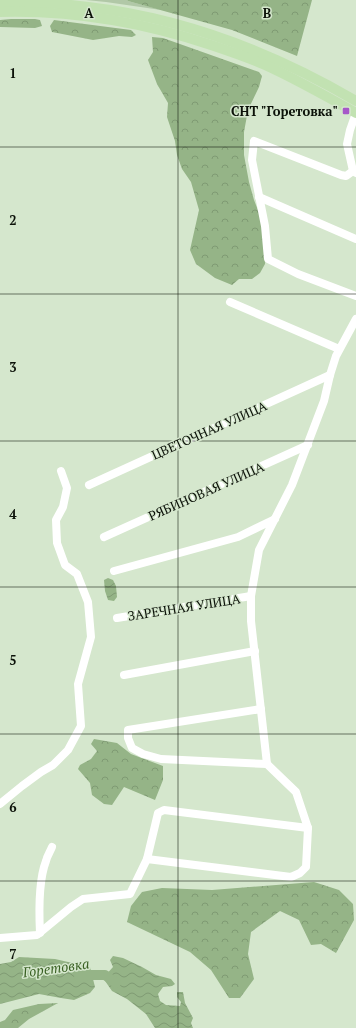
<svg xmlns="http://www.w3.org/2000/svg" width="356" height="1028" font-family="'PT Serif',serif">
  <defs>
    <pattern id="forest-crowns" width="20" height="18" patternUnits="userSpaceOnUse"><rect width="20" height="18" fill="#95b487"/><path d="M2 6a3 3 0 1 1 6 0M12 15a3 3 0 1 1 6 0" fill="none" stroke="#7f9a73"/></pattern>
    <pattern id="water-waves" width="16" height="10" patternUnits="userSpaceOnUse"><rect width="16" height="10" fill="#95b487"/><path d="M0 5q4-4 8 0t8 0" fill="none" stroke="#7f9a73"/></pattern>
  </defs>
  <rect width="100%" height="100%" fill="#d5e7cd"/>
  <path fill="#b1c8a7" d="M86,0h41l1,1 33,9 -55,-8z"/>
  <g fill="url(#forest-crowns)">
    <path d="M127,0h185l-15,56 -65,-26 -104,-29z"/>
    <path d="M11,19h24l5,1 2,6 -7,2 -35,-1v-7z"/>
    <path d="M54,20l77,10 5,5 -4,2 -13,-1 -26,4 -41,-8 -2,-6z"/>
    <path d="M152,37l11,1 96,34 3,4 -3,11 -11,23 -4,22v23l5,27 5,18 9,23 3,27 -1,14 -5,9 -8,6h-13l-7,6 -17,-7 -19,-14 -6,-14 9,-40 -8,-28 -9,-13 -5,-14 -2,-14 -8,-24 1,-14 -11,-19 -9,-24 5,-8z"/>
    <path d="M94,739l23,4 14,11 32,12v14l-8,20 -31,-13 -12,18 -8,-1 -12,-9 -2,-12 -12,-14 2,-4 11,-6 6,-8 -6,-7z"/>
    <path d="M314,882l25,8 14,14 1,16 -18,33 -15,-9 -10,1 -12,-25 -19,-9 -29,21 -3,22 6,25 -14,19h-11l-18,-28 -21,-18 -63,-30 4,-16 11,-14 20,-4 50,2z"/>
    <path d="M58,1003l-29,16 -11,9h-18v-6l5,-2 8,-10 26,-6z"/>
  </g>
  <g fill="url(#water-waves)">
    <path d="M108,578l5,2 3,6 1,11 -3,4 -6,-1 -3,-9 -1,-11z"/>
    <path d="M113,956l10,2 19,9 14,8 15,4 4,5 -3,2 -9,1 -5,7 2,7 6,4 14,1 1,-4 -4,-5v-5h6l2,11 8,15 -2,5 2,5h-38l-9,-14 -19,-15 -15,-8 -9,-13 10,-11 -3,-7z"/>
    <path d="M19,957l36,2 35,8 5,20 -5,6 -16,7 -13,-2 -22,-4 -39,10v-40l11,-2z"/>
  </g>
  <g fill="none" stroke-linecap="round" stroke-linejoin="round">
    <path stroke="#95b487" stroke-width="10" d="M79,977l13,-2h13l11,8"/>
    <g stroke="#fff" stroke-width="8">
      <path d="M356,113l-6,17 -3,14 6,27 3,2"/>
      <path d="M353,171l-7,5 -5,-1 -87,-34 -2,19 13,66 3,33 30,15 58,22"/>
      <path d="M259,197l97,42"/>
      <path d="M230,302l109,47"/>
      <path d="M89,485l241,-110"/>
      <path d="M104,537l204,-92"/>
      <path d="M114,571l124,-34 37,-18"/>
      <path d="M117,618l134,-22"/>
      <path d="M124,675l131,-24"/>
      <path d="M261,709l-133,21v8l4,10 11,6 18,5 106,5"/>
      <path d="M0,804l22,-18 19,-14 12,-7 15,-15 13,-24 -3,-42 13,-47 -3,-35 -11,-28 -12,-9 -8,-22 -1,-23 7,-13 4,-19 -6,-17"/>
      <path d="M147,859l144,18 9,-4 6,-6 2,-39 -12,-36 -29,-28 -16,-143v-25l8,-46 33,-65 32,-84 6,-26 6,-19 20,-37"/>
      <path d="M40,933c-1,-20 -1,-54 6,-72 1,-5 4,-9 6,-14"/>
      <path d="M0,938l37,-3 34,-28 12,-8 47,-5 17,-35 11,-46 6,-3 144,18"/>
    </g>
    <g stroke="#c2e2b2" stroke-width="10">
      <path d="M0,3c29,-1 59,0 88,4 95,11 186,46 268,94"/>
      <path d="M0,12c73,-2 142,10 211,33 18,6 36,12 54,20 31,14 61,31 91,48"/>
    </g>
  </g>
  <path fill="none" stroke="#0c1209" stroke-width="1" stroke-opacity="0.55" d="M178,0v1028M0,147h356M0,294h356M0,441h356M0,587h356M0,734h356M0,881h356"/>
  <rect fill="#a657c8" stroke="#d5e7cd" stroke-width="1.5" x="342" y="107" width="8" height="8" rx="2"/>
  <g text-anchor="middle" stroke-width="3" stroke-linejoin="round" paint-order="stroke">
    <g font-size="13" font-weight="bold" fill="#0c1209" stroke="#d5e7cd" text-anchor="end">
      <text x="338" y="116">СНТ "Горетовка"</text>
    </g>
    <g font-size="13" fill="#0c1209" stroke="#d5e7cd">
      <text transform="translate(209 430) rotate(-24)" y="5">ЦВЕТОЧНАЯ УЛИЦА</text>
      <text transform="translate(206 491) rotate(-24)" y="5">РЯБИНОВАЯ УЛИЦА</text>
      <text transform="translate(184 607) rotate(-9)" y="5">ЗАРЕЧНАЯ УЛИЦА</text>
    </g>
    <g font-size="14" font-style="italic" fill="#396023" stroke="#d5e7cd">
      <text transform="translate(56 968) rotate(-8)" y="5">Горетовка</text>
    </g>
  </g>
  <g font-size="13" text-anchor="middle" font-weight="bold" fill="#0c1209" stroke="#d5e7cd" stroke-width="3" stroke-linejoin="round" paint-order="stroke">
    <text x="89" y="18">A</text>
    <text x="267" y="18">B</text>
    <text x="13" y="78">1</text>
    <text x="13" y="225">2</text>
    <text x="13" y="372">3</text>
    <text x="13" y="519">4</text>
    <text x="13" y="665">5</text>
    <text x="13" y="812">6</text>
    <text x="13" y="959">7</text>
  </g>
</svg>
